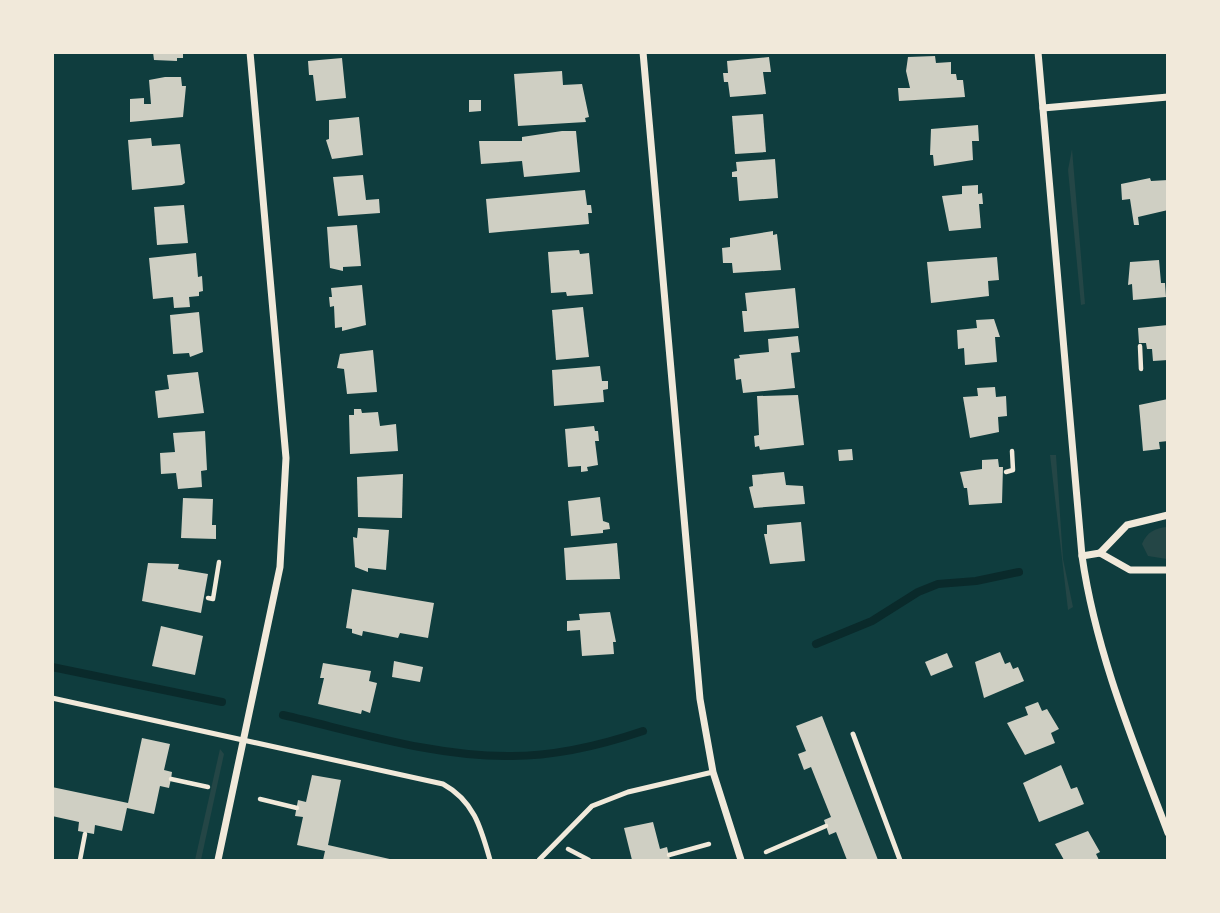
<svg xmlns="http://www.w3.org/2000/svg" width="1220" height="913" font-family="'Noto Sans',sans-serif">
  <rect width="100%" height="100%" fill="#0f3d3e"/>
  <g fill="#244646">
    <path d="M1072,149l13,155 -4,1 -13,-135z"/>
    <path d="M1050,455h6l7,104 10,48 -5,3z"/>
    <path d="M1167,527v32l-19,-3 -6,-12c5,-12 13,-16 25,-17z"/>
    <path d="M220,749l4,5 -23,106h-6z"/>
  </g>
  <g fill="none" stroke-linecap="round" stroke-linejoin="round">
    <g stroke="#0a2a2b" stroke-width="8">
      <path d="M816,644l56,-23 46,-29 20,-8 38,-3 43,-9"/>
      <path d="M52,667l170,35"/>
      <path d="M283,715c74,17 152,42 228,41 46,0 88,-10 132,-25"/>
    </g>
  </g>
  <g fill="#cfcfc3">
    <path d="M153,52h30v6h-6v3l-23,-1z"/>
    <path d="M935,56l1,7 15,-1v12h5l1,6h6l2,17 -66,4 -1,-13h12l-4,-17 2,-14z"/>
    <path d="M769,57l2,15h-8l3,22 -36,3 -2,-15h-4l-1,-9h5l-1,-12z"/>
    <path d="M342,58l4,40 -30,3 -3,-26h-4l-1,-14z"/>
    <path d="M562,71l1,14 19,-1 7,33 -4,1 1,4 -68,4 -4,-52z"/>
    <path d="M165,77h16l1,9h4l-3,31 -53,5v-23l14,-1v6h7l-2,-24z"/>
    <path d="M469,100h12v11l-12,1z"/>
    <path d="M763,114l3,38 -31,2 -3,-38z"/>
    <path d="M359,117l4,38 -31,4 -6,-19 3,-1v-19z"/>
    <path d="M978,125l1,16h-7l1,19 -39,6 -1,-11h-3l1,-26z"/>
    <path d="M562,131h14l4,41 -56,5 -2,-16 -41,3 -2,-23h43v-4z"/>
    <path d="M151,138l1,8 28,-2 5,39 -3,2 -50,5 -4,-50z"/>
    <path d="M775,159l3,39 -39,3 -2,-24h-5v-5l5,-1 -1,-9z"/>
    <path d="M363,175l3,25 13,-1 1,14 -42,3 -5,-39z"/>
    <path d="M1150,178l1,3 17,-1v30l-30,7 1,8h-5l-4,-26 -8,1 -1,-16z"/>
    <path d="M978,185v9l4,-1 1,11h-4l2,24 -32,3 -7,-35 20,-2v-8z"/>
    <path d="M585,190l2,15h4l1,8h-4l1,11 -100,9 -3,-34z"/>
    <path d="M184,205l4,38 -31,2 -3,-38z"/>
    <path d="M357,225l4,41 -18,1v4l-13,-3 -3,-41z"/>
    <path d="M773,231v4l4,-1 4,36 -48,3 -1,-10h-9l-1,-15 8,-1v-9z"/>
    <path d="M579,250l1,4 9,-1 4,41 -26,2 -1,-4 -15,1 -3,-41z"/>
    <path d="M196,253l2,24 4,-1 1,15 -4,1v4l-10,1 1,10 -16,1 -1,-11 -20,2 -4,-41z"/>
    <path d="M997,257l2,23 -11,1 1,15 -58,7 -4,-41z"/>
    <path d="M1159,260l2,23h4l1,14 -33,3 -1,-16 -4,1 2,-23z"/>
    <path d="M362,285l4,40 -24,6v-4l-7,1 -1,-22 -4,1 -1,-10h3l-1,-9z"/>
    <path d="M795,288l4,40 -55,4 -2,-21h5l-2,-18z"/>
    <path d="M583,307l6,50 -33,3 -4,-50z"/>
    <path d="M199,312l4,40 -13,5 -1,-4 -16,1 -3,-39z"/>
    <path d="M994,319l6,18h-5l2,25 -32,3 -1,-17 -6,1 -1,-19 20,-2 -1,-8z"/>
    <path d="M1168,325v35l-15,1 -1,-12h-5l-1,-6h-7l-1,-15z"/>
    <path d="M798,336l2,16 -9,1 4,35 -52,5 -2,-14 -5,1 -2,-21 6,-1 -1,-3 30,-3 -1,-13z"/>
    <path d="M373,350l4,42 -30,2 -3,-25 -7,-1 3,-14z"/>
    <path d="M600,366l2,15h6v8l-5,1 1,12 -50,4 -2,-36z"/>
    <path d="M198,372l6,41 -46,5 -3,-27 14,-2 -2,-14z"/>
    <path d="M995,387l1,10 10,-1 1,20 -9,1 1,15 -29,6 -7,-41 15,-1 -1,-8z"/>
    <path d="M798,395l6,50 -44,5 -1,-4 -4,1 -1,-11 5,-1 -2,-39z"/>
    <path d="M1168,399v42l-9,1 1,7 -17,2 -4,-46z"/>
    <path d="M354,409h7l1,4 16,-1 2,14 16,-2 2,27 -48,3 -1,-39h5z"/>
    <path d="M594,426l1,5h3l1,10h-4l3,24 -11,2 1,4 -7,1v-6l-13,1 -3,-38z"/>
    <path d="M205,431l2,39 -6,1 1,16 -24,2 -2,-16 -15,1 -1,-21 15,-1 -2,-19z"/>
    <path d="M852,449l1,11 -14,1 -1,-11z"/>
    <path d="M998,459l1,8h4l-1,36 -33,2 -2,-17h-3l-4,-16 22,-3v-9z"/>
    <path d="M784,472l2,13 17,1 2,18 -51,4 -5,-21 4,-1 -1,-11z"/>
    <path d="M403,474l-1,44 -44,-1 -1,-40z"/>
    <path d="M600,497l3,24 6,2 1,6 -7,1v3l-32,3 -3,-35z"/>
    <path d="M183,498l30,1 -1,26h4v14l-35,-1z"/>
    <path d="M801,522l4,39 -35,3 -6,-30h3v-9z"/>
    <path d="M358,528l31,2 -3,40 -18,-2v4l-13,-5 -2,-30 4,1z"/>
    <path d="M617,543l3,36 -54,1 -2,-32z"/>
    <path d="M148,563l31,1 -1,5 30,5 -7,39 -59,-12z"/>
    <path d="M352,589l82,14 -6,35 -28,-5 -2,5 -35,-7 -1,5 -10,-3v-4l-6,-1z"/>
    <path d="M610,612l6,30h-3l1,12 -32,2 -2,-26 -13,1v-10l13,-1 -1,-6z"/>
    <path d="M161,626l42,10 -8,39 -43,-9z"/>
    <path d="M1000,652l5,12 5,-2 3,7 5,-2 6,14 -40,17 -9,-36z"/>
    <path d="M947,653l6,14 -22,9 -6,-14z"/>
    <path d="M394,661l29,6 -3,15 -28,-5z"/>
    <path d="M323,663l48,8 -2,10 8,2 -7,30 -8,-3 -1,4 -43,-10 6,-26h-4z"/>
    <path d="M1038,702l4,9 5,-2 12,20 -8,4 4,10 -30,12 -18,-32 21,-8 -3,-8z"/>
    <path d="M822,716l56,144h-31l-11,-28 -7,3 -5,-15 7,-3 -20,-50 -7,3 -6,-16 8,-3 -10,-25z"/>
    <path d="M142,738l28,6 -6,26 8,2 -1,7 -2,9 -9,-2 -6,28 -27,-6 -5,23 -27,-6 -1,9 -16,-3 1,-9 -27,-6v-29l76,16z"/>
    <path d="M1061,765l10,24 6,-2 7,17 -45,18 -16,-39z"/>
    <path d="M312,775l29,5 -13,65 66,15h-71l2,-9 -28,-6 6,-28 -8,-1 3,-16 8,2z"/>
    <path d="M653,822l7,27 7,-2 3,13h-38l-8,-32z"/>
    <path d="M1088,831l12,21 -4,2 3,6h-35l-9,-16z"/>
  </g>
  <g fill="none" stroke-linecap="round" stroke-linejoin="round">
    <g stroke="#f1e9da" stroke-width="4.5">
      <path d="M1140,346l1,23"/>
      <path d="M1006,472l7,-2 -1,-19"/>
      <path d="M208,598l5,1 6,-37"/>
      <path d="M171,779l37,8"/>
      <path d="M260,799l37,9"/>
      <path d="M568,849l21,11"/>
      <path d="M766,852l60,-26"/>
      <path d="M669,855l40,-11"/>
      <path d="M80,860l5,-26"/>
    </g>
    <g stroke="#f1e9da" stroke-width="5">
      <path d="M52,698l391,86c31,17 38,44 47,76"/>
      <path d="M853,734l47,126"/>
      <path d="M539,860l53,-54 36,-14 85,-20"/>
    </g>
    <g stroke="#f1e9da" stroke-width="7">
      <path d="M643,52l57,647 13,73 28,88"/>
      <path d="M1038,52l44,504c14,97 51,185 86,277"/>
      <path d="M1043,108l125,-11"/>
      <path d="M1100,553l27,-28 41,-10"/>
      <path d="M1082,556l18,-3 30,17h38"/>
      <path d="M218,860l62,-293 6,-109 -36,-406"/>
    </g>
  </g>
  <rect width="1220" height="913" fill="none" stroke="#f1e9da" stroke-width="108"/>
</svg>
